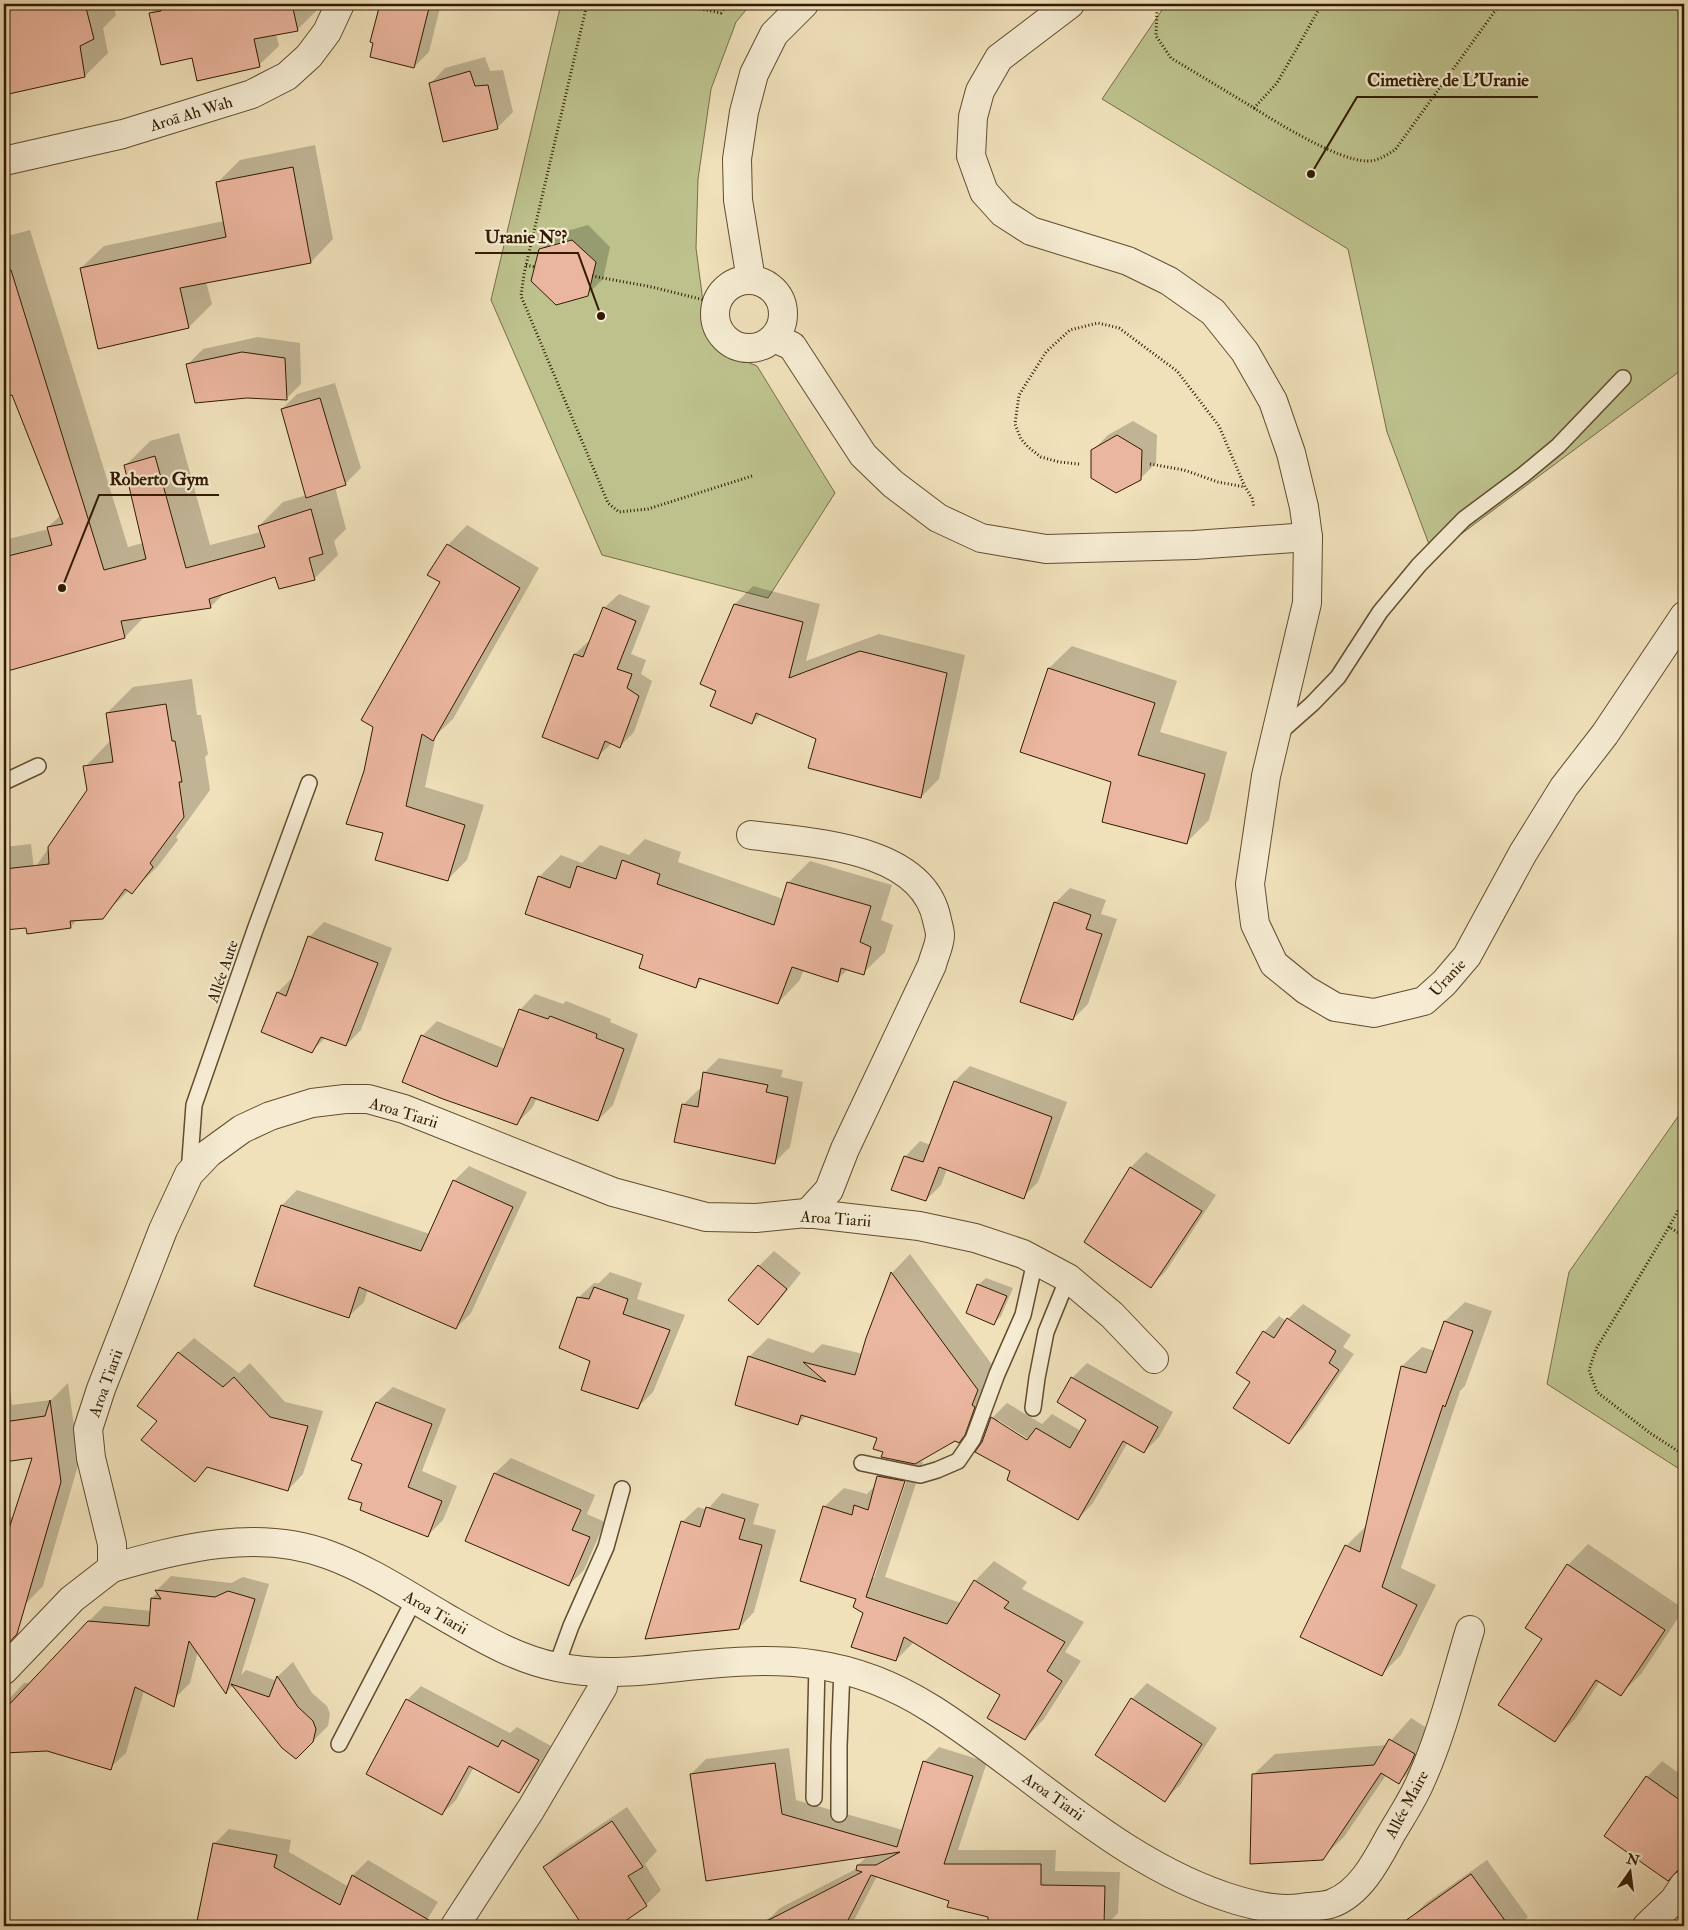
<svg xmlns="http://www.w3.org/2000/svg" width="1688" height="1930" font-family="'IM FELL Double Pica',serif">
  <rect width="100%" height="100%" fill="#f0e1bb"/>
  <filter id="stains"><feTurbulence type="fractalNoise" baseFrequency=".004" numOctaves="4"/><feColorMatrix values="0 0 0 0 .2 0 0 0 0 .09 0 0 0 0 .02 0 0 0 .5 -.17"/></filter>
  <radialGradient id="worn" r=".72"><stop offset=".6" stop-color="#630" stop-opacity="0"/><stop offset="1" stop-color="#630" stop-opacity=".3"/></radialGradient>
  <g fill="#bdc28d" stroke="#786e46">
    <path d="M561,4h190l-15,18 -25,67 -13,90 -2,69 11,84 21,22 29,12 78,127 -67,105 -166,-43 -111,-255z"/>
    <path d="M1166,4h518v364l-251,187 -46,-123 -39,-183 -246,-150z"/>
    <path d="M1684,1108v364l-137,-88 22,-112z"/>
  </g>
  <g fill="#0003" fill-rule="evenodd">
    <path d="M4,4h109l3,11 -13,13 5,25 -23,23 -81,18z"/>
    <path d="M160,4h155l2,6 -20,20 -21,4 3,12 -20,19 -66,-9 -43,-42z"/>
    <path d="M381,4h60l-12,48 -15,15 -42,-26z"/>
    <path d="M491,4h17l-4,3z"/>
    <path d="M485,57l5,14 13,-1 10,42 -16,16 -67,-44 15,-16z"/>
    <path d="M315,145l18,94 -22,23 -105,20 6,22 -23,23 -90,21 -18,-80 23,-22 120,-25 -7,-38 23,-23z"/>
    <path d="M588,225l22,22 -7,32 -15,15 -47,-44 15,-16z"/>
    <path d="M30,230l98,317 15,-4 -17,-78 24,-24 29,-8 31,112 51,-13 -2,-6 24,-24 24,-7 -25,-86 15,-15 38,-11 26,85 -16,16 -10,3 11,42 -12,12 4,14 -24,24 -39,-4 -50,18 -15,14 -65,9 -20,21 -121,34v-131l45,-11 -1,-2 13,-12 -48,-121 -9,2v-159z"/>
    <path d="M258,337l42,6 1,41 -15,15 -98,-35 15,-15z"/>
    <path d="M1133,421l24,14 -1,28 -16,16 -47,-29 15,-15z"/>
    <path d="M467,525l72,43 -86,151 -17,16 -11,52 59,18 -17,55 -20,20 -63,-47 57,-252 7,-36z"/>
    <path d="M753,586l67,18 -14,57 73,-27 86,21 -26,124 -18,18 -103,-59 -57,-24 -9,9 -34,-33 17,-86z"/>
    <path d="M619,594l31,12 -19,48 15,6 -5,14 11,7 -18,51 -14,14 -8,-3 -15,14 -53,-21 31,-82 15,-14 14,-32z"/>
    <path d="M1072,646l105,35 -17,51 67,20 -18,68 -23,23 -73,-62 -64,-113z"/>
    <path d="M192,679l5,36h4l7,39 -3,3 5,33 -34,47 2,3 -20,26 -26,26 -3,-2 -27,27 -24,2 -8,8h-43l-23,2v-82l27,-3 3,25 55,-79 -4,-23 26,-27 -4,-27 26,-26z"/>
    <path d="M645,839l36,13 -3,10 105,37 5,-16 22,-22 82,24 -11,35 12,5 -8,27 -22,21 -15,-4 -11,11 -33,-10 -5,11 -21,22 -75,-25 -8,9 -50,-33 -106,-77 22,-22 21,8 18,-18 29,10z"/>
    <path d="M1070,888l36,12 -5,14 16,5 -29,85 -15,15 -18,-116z"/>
    <path d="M324,922l68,26 -31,82 -15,15 -20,-8 -14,14 -50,-20 16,-39 15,-15 16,-40z"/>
    <path d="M535,994l28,10 3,-3 45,18 -1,3 28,12 -25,71 -15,15 -61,-22 -5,10 -15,15 -95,-87 15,-15 68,28 15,-39z"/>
    <path d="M719,1058l64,12 -2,7 22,5 -13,65 -16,16 -91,-58 16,-16 2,1 3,-17z"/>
    <path d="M970,1066l97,36 -29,80 -15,15 -76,-28 -6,16 -15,15 -21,-43 15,-16 11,4 24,-64z"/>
    <path d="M1146,1152l70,43 -50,76 -15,15 -66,-44 46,-75z"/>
    <path d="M469,1166l58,26 -56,121 -15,15 -88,-39 -4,13 -16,15 -93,-32 27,-80 15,-15 133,44 24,-53z"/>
    <path d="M774,1251l27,22 -28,35 -15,15 1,-57z"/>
    <path d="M910,1254l86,116 -19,53 -19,19 -3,-2 -37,21 5,1 -38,115 76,26 14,-22 19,-20 33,21 -5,7 62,33 -19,30 16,9 -37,58 -19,20 -23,-44 -88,-53 -18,18 -32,-48 -40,-105 20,-19 23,6 8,-8 3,-10 17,-17 -11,-8 -5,-13 -73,-22 -8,8 -49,-67 19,-19 45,15 9,-9 41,10 29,-81zM906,1475l2,1 -34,102h-3z"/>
    <path d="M610,1272l32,11 -5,16 48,16 -32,77 -16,16 -46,-47 -13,-63 16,-15h5z"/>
    <path d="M986,1278l27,10 -12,28 -7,7 -16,-38z"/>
    <path d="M1465,1302l27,9 -27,75 -5,5 -59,177 35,17 -35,70 -20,20 -35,-129 20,-20 36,-160 20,-19 13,4 10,-30z"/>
    <path d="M1303,1304l48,31 -8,12 11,7 -50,73 -15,15 -38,-61 -14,-8 27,-41 15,-16 7,5z"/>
    <path d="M194,1338l45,35 11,-10 35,39 38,9 -20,63 -15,16 -79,-24 -15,15 -36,-61 20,-67z"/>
    <path d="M1087,1363l86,49 -14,25 -15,15 -16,-10 -35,61 -15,16 -66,-49 -29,-27 9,-25 15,-15 35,21 10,-10 29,17 7,-12 -16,-41zM998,1420l35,22 -1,2 -34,-21z"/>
    <path d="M4,1367h3l5,38 39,-5 17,-17 11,79 -36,124 -39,40v-111l9,3 20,-62 -29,5z"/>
    <path d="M393,1387l53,22 -24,62 35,15 -14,34 -15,15 -65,-33 1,-38 -11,-4 24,-58z"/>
    <path d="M511,1458l84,37 -8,19 18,8 -21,48 -15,15 -103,-45 29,-67z"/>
    <path d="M722,1493l37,11 -6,20 23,6 -22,82 -15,16 -57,-106 16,-15 9,3z"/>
    <path d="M1588,1544l96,65 -43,65 -21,21 -20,-14 -25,38 -21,21 -10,-101 24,-74z"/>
    <path d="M171,1576l60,7 12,-6 26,7 -28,91 5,-5 31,11 1,-5 15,-14 19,31 15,13 3,8 -2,12 -17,17 -78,-58 -7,8 -28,-42 -8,32 -14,14 -31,-10 -19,66 -16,15 -62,-18 -44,2v-38l5,-6v-9l15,-16 98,-2 -33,-60 15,-15 47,5 1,-13 6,-6 -1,-2z"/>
    <path d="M1147,1683l70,45 -37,57 -15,15 -69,-45 36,-56z"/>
    <path d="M421,1686l89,47 7,-6 34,19 -19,31 -13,14 -45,-24 -18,33 -14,14 -74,-40 39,-74z"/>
    <path d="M1411,1718l24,15 -15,29 -21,20 -13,-7 -42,62 -22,21 -69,-83 22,-21 112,-9z"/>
    <path d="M939,1747l48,15 -29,88h98l-1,21 65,1 -2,41 -13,13h-116v-10l-39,-16 -73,-24 -26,50h-95l16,-10 8,-8 78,-40v-3l9,-9 -176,-82 15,-15 83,-11 7,52 107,30 21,-68z"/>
    <path d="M1662,1761l22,16v64l-11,16 -26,-80z"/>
    <path d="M627,1807l30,44 -12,13 16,26 -15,15 -30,21h-32l-40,-59 16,-15z"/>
    <path d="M229,1829l62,11 -2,12 60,35 4,-12 15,-15 70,42 -15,24h-226l17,-82z"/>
    <path d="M1487,1860l41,57 -9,9h-103l-5,-8 15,-15z"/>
  </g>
  <g fill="#ebb69f" stroke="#321b00">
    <path d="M4,4h81l9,35 -14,7 5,31 -81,18z"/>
    <path d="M159,4h133l6,27 -44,8 6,28 -63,14 -5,-23 -31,7 -12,-52 12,-2z"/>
    <path d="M380,4h50l-16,64 -44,-11 3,-14 -3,-1z"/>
    <path d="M470,71l5,15 13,-1 10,44 -55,13 -14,-59z"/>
    <path d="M293,167l18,96 -131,25 9,40 -91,21 -18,-81 146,-31 -10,-55z"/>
    <path d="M572,240l24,22 -8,34 -32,9 -25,-24 8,-32z"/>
    <path d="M11,270l93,300 42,-11 -22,-94 31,-9 31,112 79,-21 -7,-21 53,-17 12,45 -14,4 6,22 -36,9 -4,-12 -66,22 2,9 -90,13 4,17 -121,34v-115l48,-12 -5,-18 16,-3 -51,-129 -8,2v-126z"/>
    <path d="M242,352l43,6 2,42 -40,-2 -52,5 -9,-39z"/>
    <path d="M320,398l26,87 -40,13 -25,-89z"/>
    <path d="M1117,435l25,15 -1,30 -25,13 -25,-15v-28z"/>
    <path d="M447,544l73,44 -87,153 -11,-7 -16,72 59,19 -17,56 -73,-21 8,-27 -37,-9 18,-53 9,-44 -12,-7 79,-138 -13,-7z"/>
    <path d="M734,604l69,18 -14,56 71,-27 87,22 -26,125 -113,-30 8,-29 -60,-26 -4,11 -42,-18 6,-15 -16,-7z"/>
    <path d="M603,607l33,14 -19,48 15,5 -5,14 12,8 -19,52 -15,-7 -7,18 -56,-22 32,-83 9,3z"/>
    <path d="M1048,668l107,35 -17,52 67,19 -18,70 -85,-22 9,-40 -91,-30z"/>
    <path d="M166,704l6,37h3l7,41h-3l5,35 -34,46 3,4 -21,27 -7,-5 -22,30 -33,2 1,7 -44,6 -1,-6 -22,2v-61l45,-5 -1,-17 39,-57 -4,-24 30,-4 -7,-49z"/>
    <path d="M622,860l38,14 -3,10 117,41 13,-43 84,24 -11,36 11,5 -7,28 -23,-7 -3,14 -46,-15 -14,37 -79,-26 -3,10 -57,-20 4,-13 -118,-41 13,-38 32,12 7,-22 39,13z"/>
    <path d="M1054,902l37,13 -5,14 16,5 -29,86 -53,-18z"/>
    <path d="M308,936l70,27 -32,83 -25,-9 -9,16 -51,-21 16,-40 9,4z"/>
    <path d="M519,1009l29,10 2,-3 47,18 -1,4 28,11 -26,72 -67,-24 -14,28 -74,-26 -41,-17 19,-47 76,32z"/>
    <path d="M703,1072l65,13 -2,7 22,5 -13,67 -101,-22 8,-38 16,3z"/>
    <path d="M954,1081l98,36 -28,82 -85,-32 -13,34 -35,-11 13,-34 19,6z"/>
    <path d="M1130,1167l72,44 -51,77 -67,-46z"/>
    <path d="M453,1180l60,27 -57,122 -97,-42 -10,31 -95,-32 27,-81 140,46z"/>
    <path d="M758,1265l29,24 -29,36 -30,-25z"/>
    <path d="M891,1272l87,118 -6,15 3,2 -10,28 -6,8 -4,-2 -40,23 -34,-7 2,-5 -10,-3 4,-11 -76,-23 -3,10 -63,-20 13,-49 78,26 -23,-20 52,13 11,-37z"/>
    <path d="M977,1284l30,12 -13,29 -28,-12z"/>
    <path d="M594,1287l34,12 -5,15 47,16 -32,79 -57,-19 9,-29 -31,-13 18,-51 12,2z"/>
    <path d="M1287,1318l49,33 -7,12 10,7 -50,74 -56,-36 17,-26 -14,-9 27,-42 11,7z"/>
    <path d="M1444,1321l29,10 -28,76 -2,-2 -61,182 35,18 -35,71 -82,-39 45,-92 15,7 41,-186 25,7z"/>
    <path d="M178,1352l45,35 11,-10 36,40 38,9 -20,65 -81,-24 -12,15 -54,-42 16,-19 -20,-15z"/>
    <path d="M1071,1377l87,50 -14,26 -21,-12 -45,79 -71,-40 3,-9 -35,-19 7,-10 9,-25 36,23 9,-12 34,20 16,-28 -29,-18z"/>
    <path d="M50,1400l11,82 -44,152 -13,14v-104l28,-86 -28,4v-40l41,-6z"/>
    <path d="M376,1402l56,22 -24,63 34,14 -14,36 -68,-27 2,-7 -14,-4 14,-35 -11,-4z"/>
    <path d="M494,1473l87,37 -9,20 18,7 -21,49 -104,-45z"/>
    <path d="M877,1476l28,5 -39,116 81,27 27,-44 35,22 -5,6 61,34 -18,29 15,10 -37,59 -38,-22 13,-23 -96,-58 -8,24 -45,-14 12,-34 -10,-6 3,-8 -56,-18 23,-75 29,9 2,-10 14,5z"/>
    <path d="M706,1507l39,12 -6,20 23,6 -23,84 -94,10 36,-118 19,6z"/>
    <path d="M1567,1564l98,66 -44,66 -25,-16 -41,62 -57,-37 44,-66 -17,-11z"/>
    <path d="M155,1590l60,7 13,-6 27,8 -29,95 -37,-53 -15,66 -39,-20 -24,83 -64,-19 -43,2v-43l84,-89 61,5 2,-28 10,1z"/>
    <path d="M277,1676l21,31 15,14 3,8 -3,13 -17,17 -14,-11 -51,-64 38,13z"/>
    <path d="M1131,1698l71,46 -37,58 -70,-47z"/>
    <path d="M406,1699l92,48 4,-7 37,20 -20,33 -50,-27 -27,49 -76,-41z"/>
    <path d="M1389,1739l26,15 -5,11 -11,19 -18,-11 -58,87 -73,4 2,-90 122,-9z"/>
    <path d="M923,1761l50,15 -29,88h97v21l64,1 -1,40h-116v-9l-41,-10 2,-6 -78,-26 -26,51h-88l105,-54 -6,-2 1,-5h19l24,-13 -194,29 -16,-107 85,-11 7,51 115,33z"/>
    <path d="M1646,1776l38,27v66l-7,2 -9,10 -64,-45z"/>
    <path d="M612,1821l31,46 -15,9 19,30 -29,20h-35l-40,-59z"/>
    <path d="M213,1843l64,12 -3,12 66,38 12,-30 87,51h-243z"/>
    <path d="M1471,1874l38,52h-111z"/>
  </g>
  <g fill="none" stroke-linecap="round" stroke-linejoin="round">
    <g stroke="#624c2f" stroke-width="18">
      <g id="service">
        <path d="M1278,734l34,-30 26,-27 42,-65 39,-47 45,-46 59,-44 35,-29 65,-68"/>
        <path d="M4,782l34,-16"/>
        <path d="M189,1173l5,-68 62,-178 53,-144"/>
        <path d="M1033,1408l4,-30 9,-46 22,-54"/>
        <path d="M862,1463l58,12 17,-5 21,-9 15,-22 24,-65 26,-59 12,-54"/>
        <path d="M556,1667l15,-41 35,-79 16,-58"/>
        <path d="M339,1744l75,-144"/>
        <path d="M814,1798l3,-135"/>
        <path d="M839,1814v-68l3,-77"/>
      </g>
    </g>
    <g stroke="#624c2f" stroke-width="30">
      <g id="minor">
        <path d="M1070,4l-71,54 -19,33 -7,26 -2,39 13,36 19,21 28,18 97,30 41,20 44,31 32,40 28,49 18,52 13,54 4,30 -1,66 -41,173 -16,108 5,40 19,40 32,26 29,17 39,6 50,-12 20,-18 23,-27 56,-103 41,-66 41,-53 79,-118"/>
        <path d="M4,161l119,-27 129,-40 35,-18 22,-20 18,-24 13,-28"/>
        <path d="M751,280l-13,-80 -1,-41 7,-47 10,-38 20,-40 30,-30"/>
        <circle cx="749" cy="314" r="34"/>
        <path d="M774,338l18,8 71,109 30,29 45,34 43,20 65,11 148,-4 114,-8"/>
        <path d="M751,835c59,8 172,11 186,85 1,5 3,11 3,15 0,10 -6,21 -8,30l-87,184 -16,41 -22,24"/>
        <path d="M112,1568c70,-20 146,-40 217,-13 41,15 78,40 116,62 35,20 71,42 112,50 43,9 87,4 130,-1 94,-10 163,-9 245,43 100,63 188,156 304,191 24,7 48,12 72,7 8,-1 18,-1 25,-4 28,-11 44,-43 57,-67 11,-19 24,-38 32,-58 21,-47 33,-99 48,-148"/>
        <path d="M4,1670l68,-71 40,-31v-24l-21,-86 -3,-29 13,-40 62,-159 26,-56 20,-21 33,-24 28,-13 42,-13 33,-4h23l36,10 209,83 93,25 50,1 50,-5 113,13 56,12 48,16 45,24 44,37 42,44"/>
        <path d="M455,1926l76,-117 72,-122 1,-15"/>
        <path d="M1647,1926l27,-26 10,-15"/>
      </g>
    </g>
    <g stroke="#321b00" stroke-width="3" stroke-dasharray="1 2.5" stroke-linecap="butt">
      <path d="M587,4l-63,270 -3,22 87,207 11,9 29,-3 104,-33"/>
      <path d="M676,4l45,9 6,-9"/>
      <path d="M1162,4l-5,5 -1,27 15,22 83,50 23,-25 45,-79"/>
      <path d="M1254,108c25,16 84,52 112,53 11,1 20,-6 29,-11l105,-146"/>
      <path d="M526,265l9,2"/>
      <path d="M592,276l60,11 64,16"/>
      <path d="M1079,464l-20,-2 -18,-5 -13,-10 -7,-8 -6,-15 4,-29 27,-43 24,-22 28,-7 21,5 58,43 42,55 26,61 7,11 2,10"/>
      <path d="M1150,464l34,6 34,12 27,5"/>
      <path d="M1669,1227l15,-27"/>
      <path d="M1684,1236l-15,-9 -73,122 -7,21 8,22 53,41 34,22"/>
    </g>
    <use href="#service" stroke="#f5ecd3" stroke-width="15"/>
    <use href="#minor" stroke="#f5ecd3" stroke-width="28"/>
  </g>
  <g text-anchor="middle" stroke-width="4.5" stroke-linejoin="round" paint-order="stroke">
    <g font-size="16" fill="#321b00" stroke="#f5ecd3">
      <text transform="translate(191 113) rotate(-17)" y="6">Aroā Ah Wah</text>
      <text transform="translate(222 971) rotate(-71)" y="6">Allée Aute</text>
      <text transform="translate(1447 977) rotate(-47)" y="6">Uranie</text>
      <text transform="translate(404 1112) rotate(17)" y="6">Aroa Tiarii</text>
      <text transform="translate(836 1218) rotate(4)" y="6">Aroa Tiarii</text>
      <text transform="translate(105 1383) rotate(-70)" y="6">Aroa Tiarii</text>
      <text transform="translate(436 1612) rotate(30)" y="6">Aroa Tiarii</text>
      <text transform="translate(1054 1796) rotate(35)" y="6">Aroa Tiarii</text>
      <text transform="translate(1406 1804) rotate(-62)" y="6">Allée Maire</text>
    </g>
  </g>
  <path fill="none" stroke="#321b00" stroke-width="2" d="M1311 174L1357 97H1538M601 316L578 253H475M62 588L99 495H219"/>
  <g fill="#321b00" stroke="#f5ecd3" stroke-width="2">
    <circle cx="1311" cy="174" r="5"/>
    <circle cx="601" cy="316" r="5"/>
    <circle cx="62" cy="588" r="5"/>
  </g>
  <g font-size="18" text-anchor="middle" font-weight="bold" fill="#321b00" stroke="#f5ecd3" stroke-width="4.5" stroke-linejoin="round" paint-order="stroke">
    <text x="1448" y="86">Cimetière de L'Uranie</text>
    <text x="526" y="243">Uranie N°?</text>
    <text x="159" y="485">Roberto Gym</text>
  </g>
  <rect width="1688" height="1930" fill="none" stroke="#f0e1bb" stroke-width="20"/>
  <rect x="5" y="5" width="1678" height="1920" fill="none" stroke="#321b00" stroke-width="2.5"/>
  <rect x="10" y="10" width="1668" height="1910" fill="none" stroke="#321b00"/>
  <g transform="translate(1630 1872) rotate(14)" stroke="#f5ecd3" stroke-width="4" paint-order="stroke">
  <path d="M0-4L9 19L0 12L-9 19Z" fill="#321b00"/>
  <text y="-8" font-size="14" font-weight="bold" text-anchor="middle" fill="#321b00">N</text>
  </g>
  <rect width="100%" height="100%" filter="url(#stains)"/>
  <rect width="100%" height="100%" fill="url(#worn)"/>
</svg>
